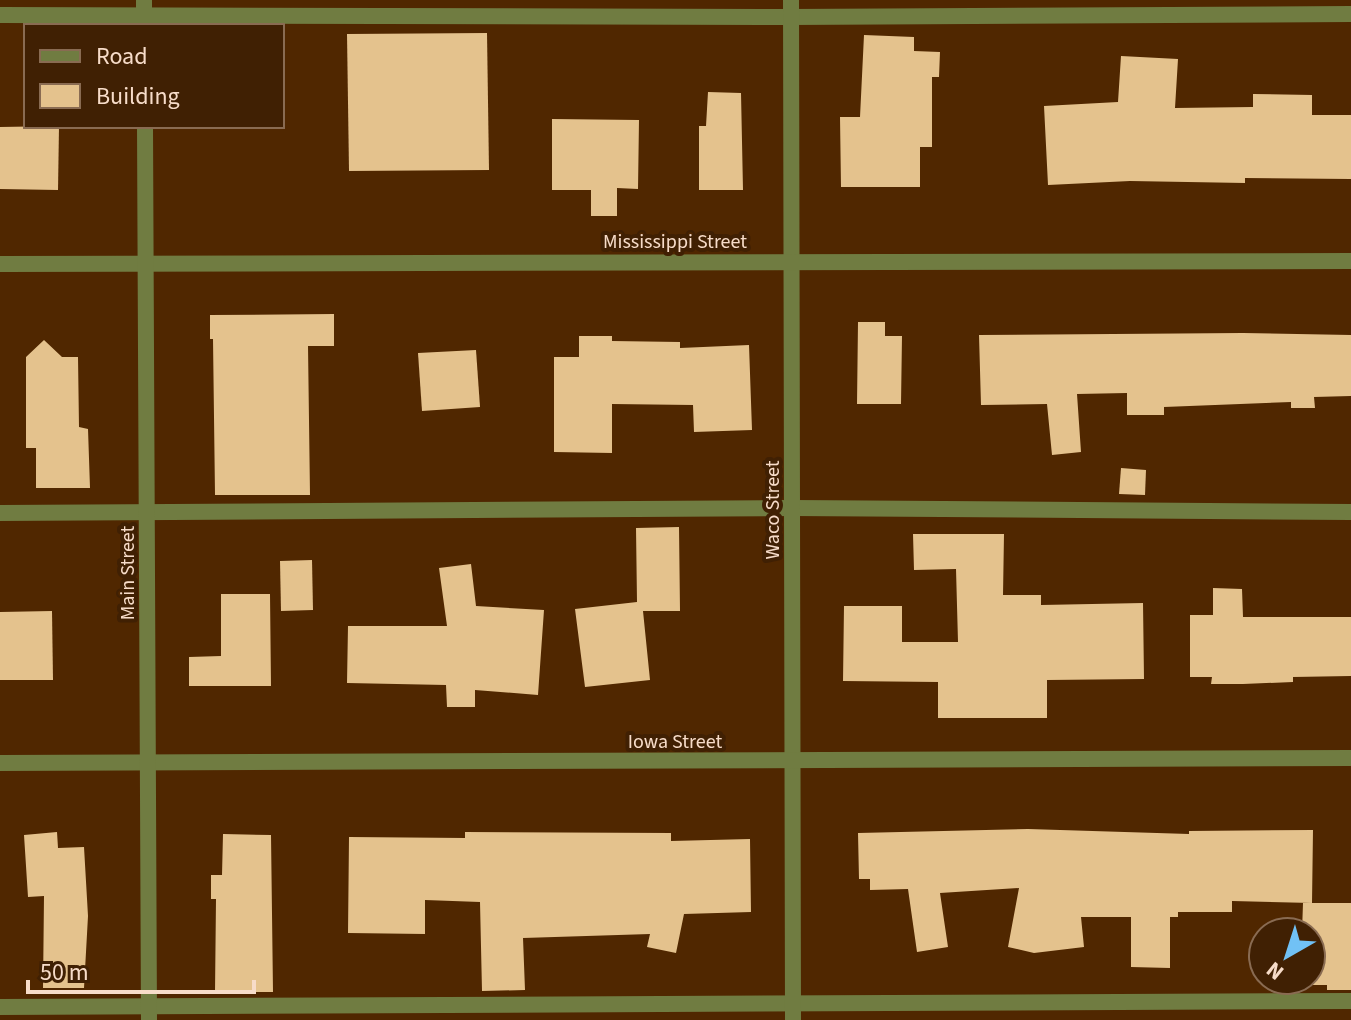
<svg xmlns="http://www.w3.org/2000/svg" width="1351" height="1020" font-family="'Source Sans 3',sans-serif">
  <rect width="100%" height="100%" fill="#502700"/>
  <g fill="#e4c28d">
    <path d="M487,33l2,137 -140,1 -2,-137z"/>
    <path d="M864,35l50,2v14l26,1 -1,25h-7v70h-12v40h-79l-1,-70h20z"/>
    <path d="M1121,56l57,3 -3,49 78,-1v-13l59,1v20h39v64l-106,-1v5l-115,-2 -82,4 -4,-79 74,-4z"/>
    <path d="M708,92l33,1 2,97h-44v-64h7z"/>
    <path d="M552,119l87,1 -1,69 -21,-1v28h-26v-26h-39z"/>
    <path d="M59,126l-1,64 -58,-1v-62z"/>
    <path d="M334,314v32h-26l2,149h-95l-2,-156h-3v-24z"/>
    <path d="M858,322h27v14h17l-1,68h-44z"/>
    <path d="M1243,333l108,2v61l-37,1 1,11h-24v-6l-127,5v8h-37v-22l-50,1 4,58 -29,3 -5,-51 -66,1 -2,-70z"/>
    <path d="M579,336h33v5l68,1v6l69,-3 3,85 -58,2 -1,-27 -81,-1v49l-58,-1v-95h25z"/>
    <path d="M44,340l18,17h16l1,70 9,2 2,59h-54v-40h-10v-91z"/>
    <path d="M476,350l4,57 -58,4 -4,-58z"/>
    <path d="M1121,468l25,2 -1,25 -26,-1z"/>
    <path d="M679,527l1,84h-37l7,69 -65,7 -10,-78 62,-7 -1,-74z"/>
    <path d="M913,534h91l-1,61h38v10l102,-2 1,76 -97,1v38h-109v-36l-95,-1 1,-75h58v36h56l-2,-73 -42,1z"/>
    <path d="M312,560l1,50 -32,1 -1,-50z"/>
    <path d="M471,564l5,42 68,4 -6,85 -63,-5v17h-28l-1,-22 -99,-2 1,-57h99l-8,-58z"/>
    <path d="M1213,588l29,1 1,28h108v59l-58,1v5l-50,2h-32l1,-7h-22v-62h23z"/>
    <path d="M221,594h49l1,92h-82v-29l32,-1z"/>
    <path d="M52,611l1,69h-53v-68z"/>
    <path d="M1028,829l161,5v-3l124,-1 -1,73 -80,-2v11h-54v5h-8v51l-39,-1v-50h-50l3,30 -50,6 -26,-6 11,-59 -79,5 8,54 -31,5 -9,-63 -38,1v-11h-11l-1,-46z"/>
    <path d="M57,832l1,16 26,-1 4,69 -4,72h-41l1,-92 -16,1 -4,-62z"/>
    <path d="M465,832l206,1v8l79,-2 1,73 -67,2 -8,39 -29,-6 3,-13 -127,4 2,52 -43,1 -2,-89 -55,-2v34l-77,-1 1,-96 116,1z"/>
    <path d="M223,834l48,1 2,157h-58l1,-93h-5v-24h11z"/>
    <path d="M1303,903h48v87h-24v-5h-16v-53h-9z"/>
  </g>
  <g fill="none" stroke-linecap="round" stroke-linejoin="round">
    <g stroke="#707c41" stroke-width="16">
      <path d="M0,15l791,2 560,-3"/>
      <path d="M0,513l792,-5 559,4"/>
      <path d="M0,1007l1351,-6"/>
    </g>
    <g stroke="#707c41" stroke-width="16">
      <path d="M791,0l2,1020"/>
      <path d="M0,264l1351,-3"/>
      <path d="M0,763l1351,-5"/>
    </g>
    <g stroke="#707c41" stroke-width="16">
      <path d="M144,0v26"/>
      <path d="M145,126l4,894"/>
    </g>
  </g>
  <g text-anchor="middle" stroke-width="8" stroke-linejoin="round" paint-order="stroke">
    <g font-size="20" fill="#f7dcc9" stroke="#402003">
      <text x="675" y="248">Mississippi Street</text>
      <text transform="translate(772 510) rotate(-90)" y="7">Waco Street</text>
      <text transform="translate(127 573) rotate(-90)" y="7">Main Street</text>
      <text x="675" y="748">Iowa Street</text>
    </g>
  </g>
  <rect x="24" y="24" width="260" height="104" fill="#402003" stroke="#896b52" stroke-width="2"/>
  <rect x="40" y="50" width="40" height="12" fill="#707c41" stroke="#896b52" stroke-width="2"/>
  <text x="96" y="64" font-size="24" fill="#f7dcc9">Road</text>
  <rect x="40" y="84" width="40" height="24" fill="#e4c28d" stroke="#896b52" stroke-width="2"/>
  <text x="96" y="104" font-size="24" fill="#f7dcc9">Building</text>
  <g transform="translate(1287 956) rotate(219)"><circle r="38" fill="#402003" stroke="#896b52" stroke-width="2"/>
  <path d="M0-6L14 30L0 20L-14 30Z" fill="#71c1f5"/>
  <text y="-12" font-size="22" font-weight="bold" text-anchor="middle" fill="#f7dcc9">N</text>
  </g>
  <path d="M28 980v12h226v-12" fill="none" stroke="#f7dcc9" stroke-width="4"/>
  <text x="40" y="980" font-size="24" fill="#f7dcc9" stroke="#402003" stroke-width="6" paint-order="stroke">50 m</text>
</svg>
